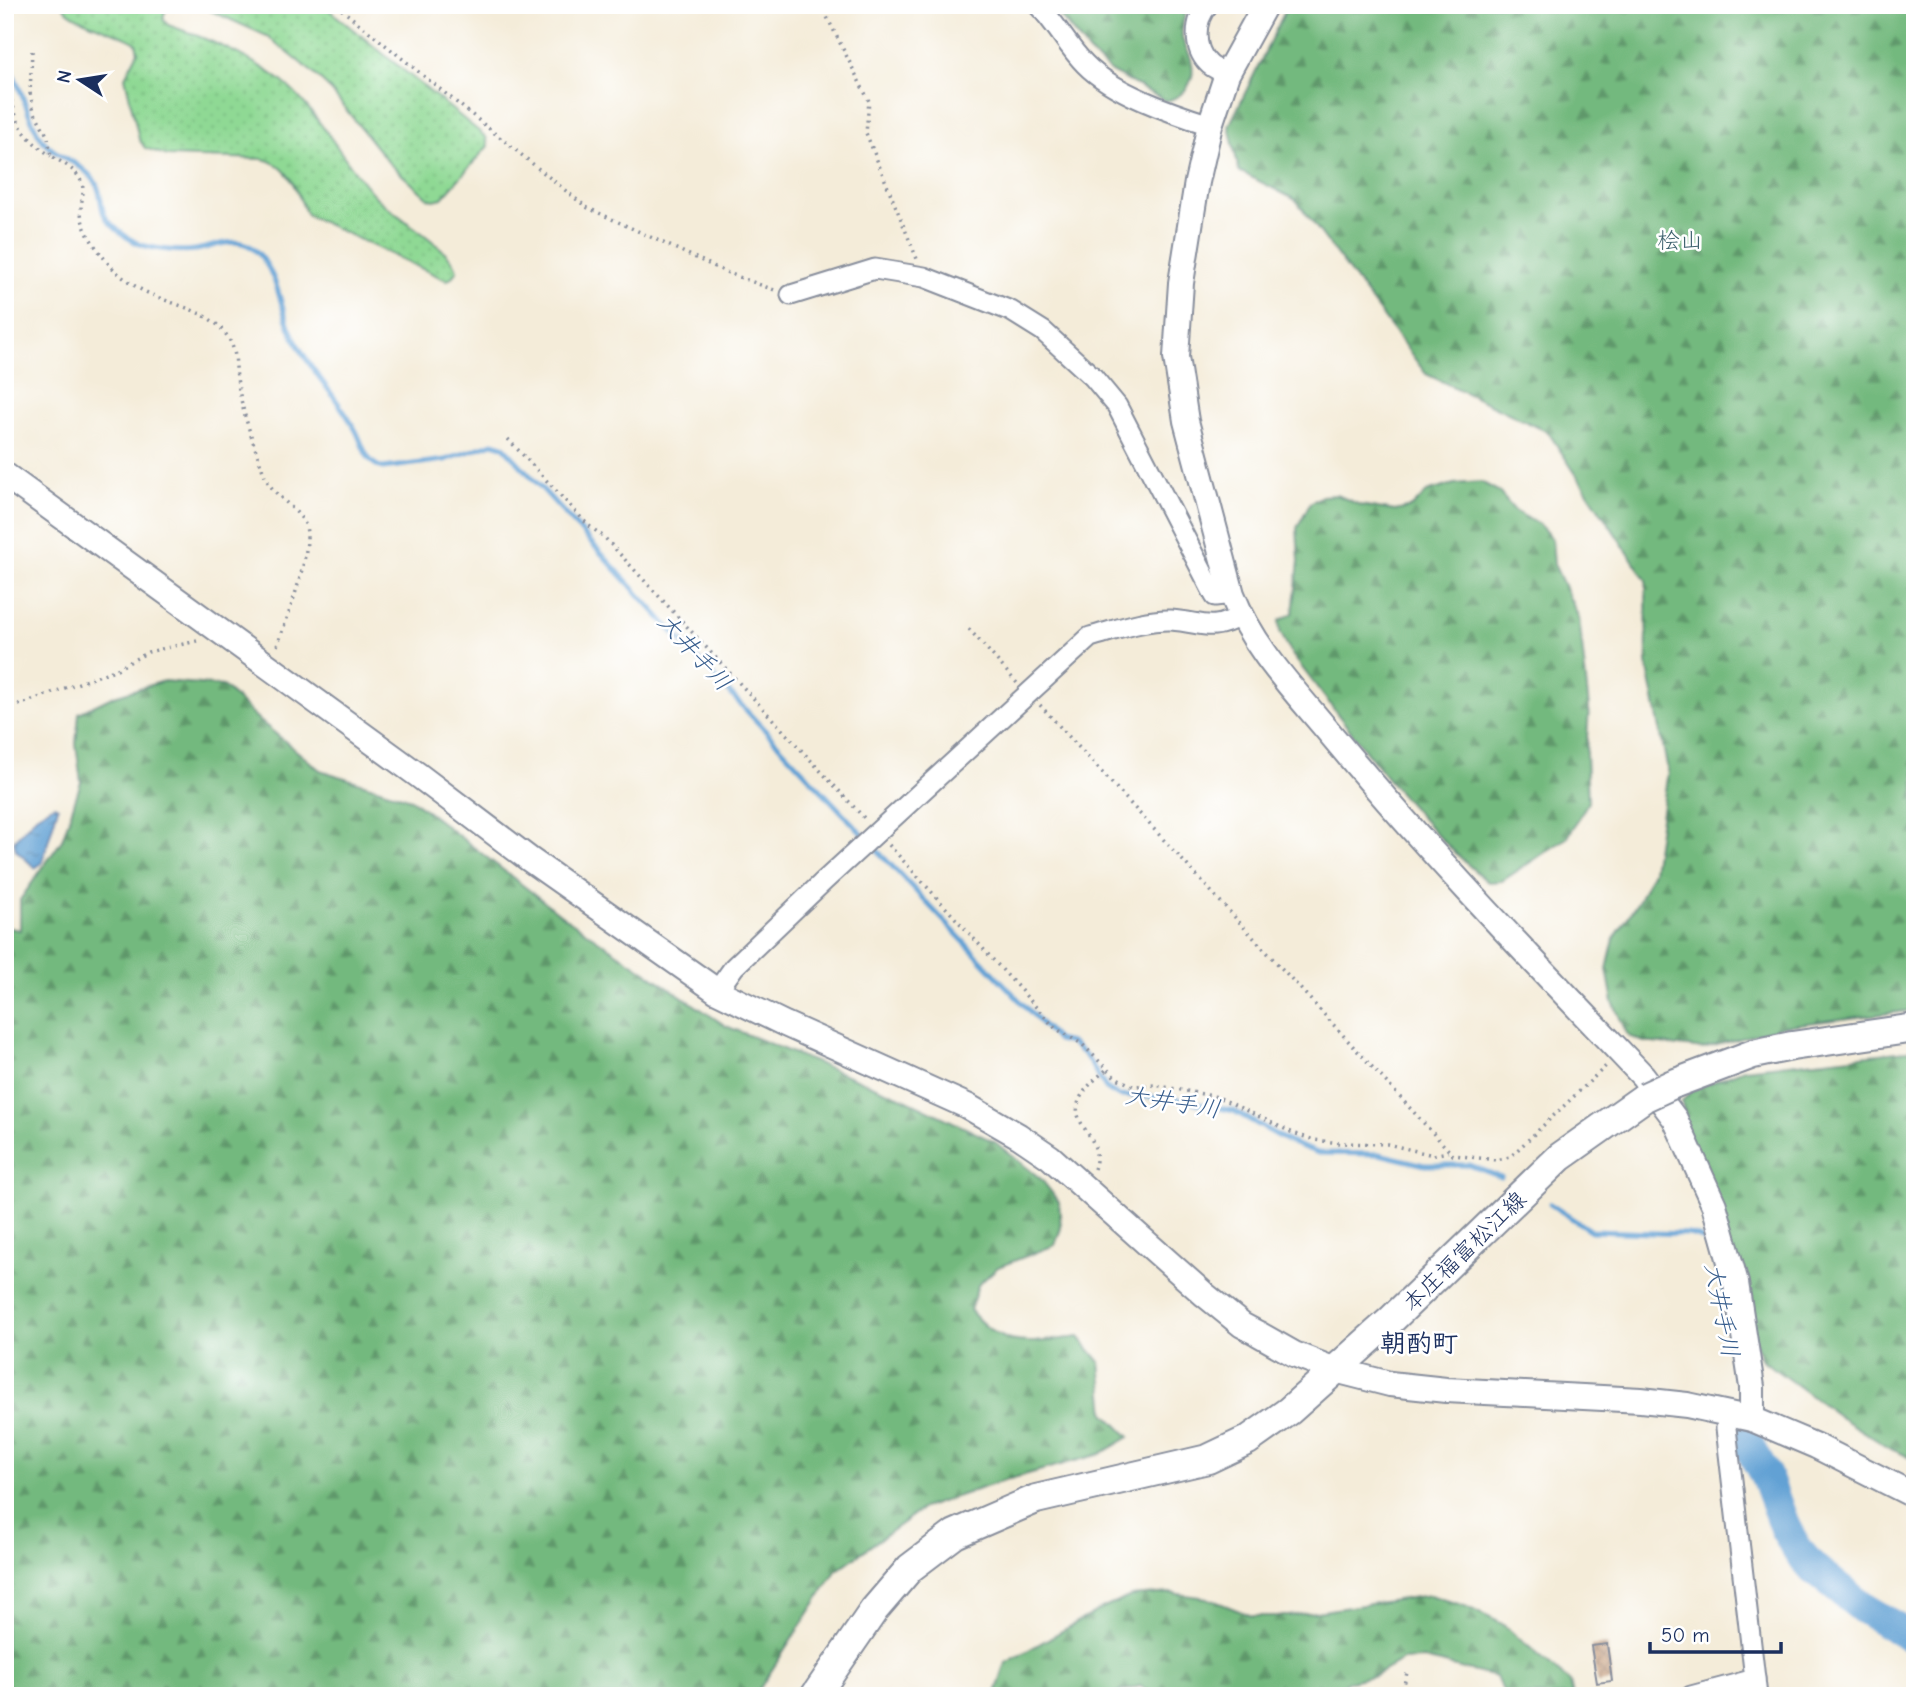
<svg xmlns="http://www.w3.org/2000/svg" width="1920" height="1701" font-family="'Comic Neue','Klee One',sans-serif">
  <defs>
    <pattern id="grass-dots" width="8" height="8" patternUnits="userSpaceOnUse" patternTransform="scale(1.75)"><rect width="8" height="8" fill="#8fd994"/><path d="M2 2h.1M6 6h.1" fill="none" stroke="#7bbb82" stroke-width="1.8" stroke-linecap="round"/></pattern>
    <pattern id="forest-firs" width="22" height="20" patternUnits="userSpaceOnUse" patternTransform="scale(1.75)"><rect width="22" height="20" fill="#73b97e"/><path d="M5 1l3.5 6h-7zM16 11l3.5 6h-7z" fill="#5e976a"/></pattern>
    <pattern id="water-ripples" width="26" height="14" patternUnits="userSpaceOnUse" patternTransform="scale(1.75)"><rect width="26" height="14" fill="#62a1d4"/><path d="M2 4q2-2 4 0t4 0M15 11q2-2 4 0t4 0" fill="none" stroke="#5084af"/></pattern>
    <pattern id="building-cross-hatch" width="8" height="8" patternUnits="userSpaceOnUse" patternTransform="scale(1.75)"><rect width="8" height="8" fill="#c7a080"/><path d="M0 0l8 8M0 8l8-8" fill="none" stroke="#a1836c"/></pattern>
  </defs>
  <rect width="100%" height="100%" fill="#fff"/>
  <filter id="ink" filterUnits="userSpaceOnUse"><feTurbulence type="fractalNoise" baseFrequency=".0143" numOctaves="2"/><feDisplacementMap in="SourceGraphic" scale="14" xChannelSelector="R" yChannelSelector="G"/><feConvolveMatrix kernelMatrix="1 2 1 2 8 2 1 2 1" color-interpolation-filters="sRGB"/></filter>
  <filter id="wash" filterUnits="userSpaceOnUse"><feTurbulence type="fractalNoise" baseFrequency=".00686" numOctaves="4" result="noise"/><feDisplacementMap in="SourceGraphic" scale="28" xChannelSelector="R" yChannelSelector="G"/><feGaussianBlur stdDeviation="1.57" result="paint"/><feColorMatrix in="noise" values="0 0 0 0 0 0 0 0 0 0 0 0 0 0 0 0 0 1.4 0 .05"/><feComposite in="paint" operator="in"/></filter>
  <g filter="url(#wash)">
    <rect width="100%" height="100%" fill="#f4ecd9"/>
    <g fill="url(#grass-dots)" stroke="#558479" stroke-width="2">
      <path d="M62,5h114l-11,6 -2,8 5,6c40,14 77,29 111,54 37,28 64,83 96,117 18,20 78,52 82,75l-7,8 -4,1 -139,-65c-11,-23 -15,-49 -44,-56l-95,-3 -23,-8 -6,-9 -14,-62 13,-25 -2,-9c-18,-12 -64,-21 -74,-38z"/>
      <path d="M198,5h125l163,132 2,9 -46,52 -8,2 -6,-2 -39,-35 -61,-76 -16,-15 -45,-36z"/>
    </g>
    <g fill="url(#forest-firs)" stroke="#47746e" stroke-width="2">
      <path d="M1051,5h139c-6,9 -9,22 -8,33 2,7 7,14 9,21 6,21 -5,37 -25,42l-55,-29 -22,-20z"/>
      <path d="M1288,5h627v1005l-131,16 -81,23 -59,-7 -16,-6 -15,-34 -6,-33 7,-30 25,-39 14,-29 15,-100 -21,-108 -1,-83 -98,-148 -122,-58 -130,-174 -57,-29 -10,-45z"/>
      <path d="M1481,482l17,9 17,20 25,14 12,14 2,25 25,54 10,90 -3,46 2,48 -20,35 -66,44 -14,1c-77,-63 -134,-148 -195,-226l-13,-24 -1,-11 14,-8 6,-52 -2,-33 13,-25 12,-7 15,-1 23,10 35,6 17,-4 15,-15 27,-8z"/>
      <path d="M164,681l59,5 37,35 60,49 91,29 153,118 162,109 177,72 92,44 46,37 18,23 2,26 -6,17 -57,22 -20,18 -8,25c35,43 60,32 109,27l21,25 5,51 24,24 -29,17 -94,26 -83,28 -87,63 -81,125h-750v-769l15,3v-30l42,-60 19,-58 -5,-38 3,-31 35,-17z"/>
      <path d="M1915,1050v409l-24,-10 -50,-31 -80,-59 -77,-237 -2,-21 11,-11 51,-21z"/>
      <path d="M1171,1593l36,5 45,18h37l141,-21 35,11 36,17 69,59 3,14h-67l-10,-19 -72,-18 -21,1 -27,15 -26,6 -30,15h-163l-17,-10 -33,10h-112l11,-33 91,-52 34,-15z"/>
    </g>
    <path fill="url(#water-ripples)" stroke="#3e6899" stroke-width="2" d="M54,805l4,2 -16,56 -7,5 -19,-18 -2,-9 22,-25z"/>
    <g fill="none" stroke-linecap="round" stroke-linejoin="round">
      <g stroke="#62a1d4" stroke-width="5">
        <path d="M5,61c17,22 20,53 36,77 13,19 39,23 53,42 7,10 6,20 9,31 3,12 22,26 34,32 12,6 44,9 58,7 14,-2 32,-10 47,-7 9,2 16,9 21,16 17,24 17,49 29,74 16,36 46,64 64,98 8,15 9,32 27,37l62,-8 48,-17 10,3 182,199 180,192"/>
        <path d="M871,844l186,196 14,3 14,12 21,33 13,8 53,2 62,13 55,31 29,11 61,1 46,11h44l32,12"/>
        <path d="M1550,1204l41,27 97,3c6,1 11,2 15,6 22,18 28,108 32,138"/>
      </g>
      <path stroke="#62a1d4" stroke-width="32" d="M1743,1436l23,40 19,52 13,23 15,17 50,40 52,31"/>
    </g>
    <g id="blocks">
      <path fill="url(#building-cross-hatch)" d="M1607,1644l5,37 -15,2 -6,-37z"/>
    </g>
  </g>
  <g filter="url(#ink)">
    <use href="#blocks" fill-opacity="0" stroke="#888e9c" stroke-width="2"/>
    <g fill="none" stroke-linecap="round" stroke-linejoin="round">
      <g stroke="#888e9c" stroke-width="23">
        <g id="minor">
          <path d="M1038,5c18,18 29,41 47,59 28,29 87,49 125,61"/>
          <path d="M1208,5c-14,15 -15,43 0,58 4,5 13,8 19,11"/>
          <path d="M791,295l84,-26 49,8 87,34 32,20 50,46 24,29 98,190 17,-2"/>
          <path d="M717,991l17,-24 90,-86 266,-244c26,-7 55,-18 81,-17 31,2 39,13 69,-4"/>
          <path d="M1728,1413l-2,15 31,268"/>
          <path d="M1691,1696l64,-17"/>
        </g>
      </g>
      <g stroke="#888e9c" stroke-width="28">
        <g id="tertiary">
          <path d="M1265,5l-38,69 -17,51 -13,57 -16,101 -5,74 10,64 46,173c21,55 65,99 101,143 98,118 204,228 310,339l32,43 39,86 22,78 16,104v32l64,27 99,50"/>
          <path d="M5,475l413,300 111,84 188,132 68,33 182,82 52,30 31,21 155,138 37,30 15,8 37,21 41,16 55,14 56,6 195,10 46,5 65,14"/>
        </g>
      </g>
      <g stroke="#888e9c" stroke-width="32">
        <g id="secondary">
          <path d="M1673,1084l80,-30 39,-8 123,-18"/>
          <path d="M815,1696l59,-86 36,-42 45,-34 81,-35 172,-40 40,-19 41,-29 101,-90 170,-164 85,-60"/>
        </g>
      </g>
      <g stroke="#888e9c" stroke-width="3.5" stroke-dasharray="2 5" stroke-linecap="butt">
        <path d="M336,5l250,202 142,66 49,18"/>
        <path d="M821,5l48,96 -3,32 51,126"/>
        <path d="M32,51l-2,42 4,18 14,26 3,19c10,6 24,13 29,23 6,10 1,20 1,31 0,18 13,35 23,48 12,16 32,31 51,38 23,10 54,16 70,37 14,19 9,31 13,51 5,32 17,63 27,93 9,19 28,28 39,45 13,21 -19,101 -27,124"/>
        <path d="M5,80c14,40 8,49 46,76"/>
        <path d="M508,439l80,86 16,12 263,284"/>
        <path d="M969,629l48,54"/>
        <path d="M1040,705l413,450 43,5 14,-3 96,-91"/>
        <path d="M5,710l112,-41 31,-17 49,-11"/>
        <path d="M889,845l166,183 27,16 33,33 18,9 22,-1 63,12 75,36 21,7 26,3 47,1 46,11 15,-3"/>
        <path d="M1094,1169c15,-43 -53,-47 12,-99"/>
        <path d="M1401,1696l7,-27"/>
      </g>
      <use href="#minor" stroke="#fff" stroke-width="19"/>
      <use href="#tertiary" stroke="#fff" stroke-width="24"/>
      <use href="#secondary" stroke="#fff" stroke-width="28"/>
      <g stroke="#888e9c" stroke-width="32" stroke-linecap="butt">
        <path id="secondary-bridge" d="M1645,1097l28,-13"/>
      </g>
      <use href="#secondary-bridge" stroke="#fff" stroke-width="28"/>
    </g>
  </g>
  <g text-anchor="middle" stroke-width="5" stroke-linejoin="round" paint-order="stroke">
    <g font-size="23" fill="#3e626e" stroke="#fff">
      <text x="1680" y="248">桧山</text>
    </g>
    <g font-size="23" fill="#1b2f5e" stroke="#fff">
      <text transform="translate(1464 1251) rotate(-44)" y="8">本庄福富松江線</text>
    </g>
    <g font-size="24" font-style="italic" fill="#375d8d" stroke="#fff">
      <text transform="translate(695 652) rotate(47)" y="8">大井手川</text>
      <text transform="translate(1173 1102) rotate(9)" y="8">大井手川</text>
      <text transform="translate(1722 1310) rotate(79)" y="8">大井手川</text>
    </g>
    <g font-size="26" font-weight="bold" fill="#1b2f5e" stroke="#fff">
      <text x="1419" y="1352">朝酌町</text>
    </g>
  </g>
  <rect width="1920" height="1701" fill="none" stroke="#fff" stroke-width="28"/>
  <g transform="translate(80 80) rotate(282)" stroke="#ffffff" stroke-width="5" paint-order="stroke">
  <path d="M0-5L12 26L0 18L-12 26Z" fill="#1b2f5e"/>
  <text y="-10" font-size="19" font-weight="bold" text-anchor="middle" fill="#1b2f5e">N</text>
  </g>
  <path d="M1650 1642v10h131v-10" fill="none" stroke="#1b2f5e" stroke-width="3.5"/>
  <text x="1661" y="1642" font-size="21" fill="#1b2f5e" stroke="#ffffff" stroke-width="5" paint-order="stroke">50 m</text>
</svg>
